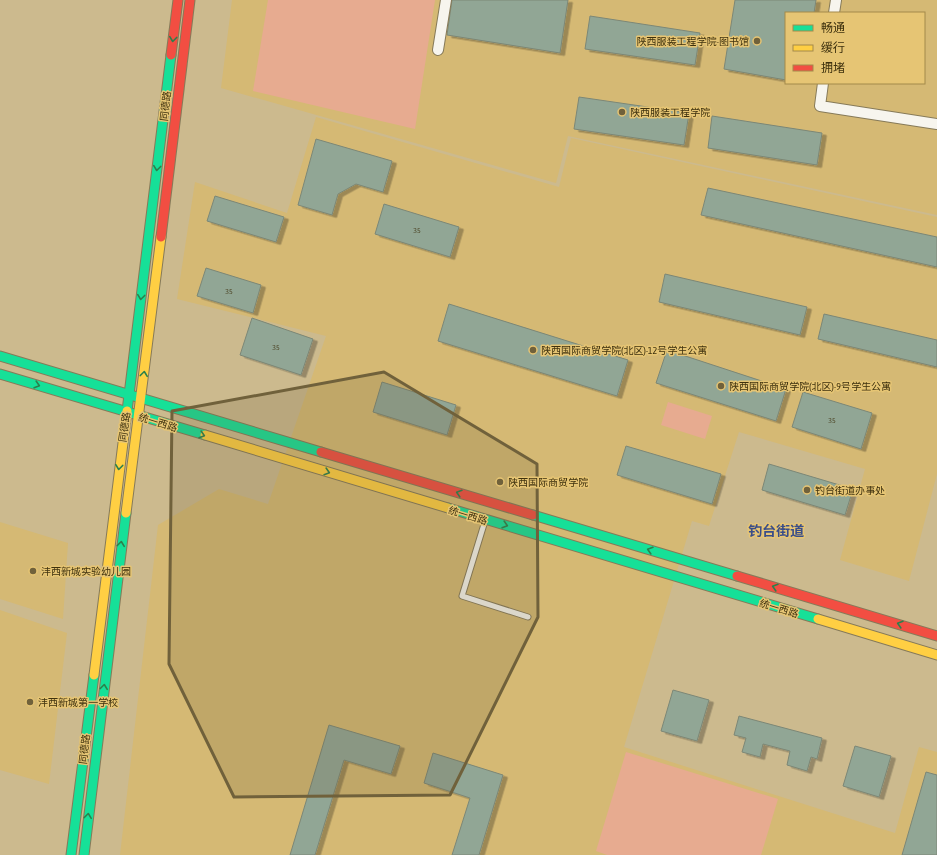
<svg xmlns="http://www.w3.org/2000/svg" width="937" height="855" font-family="'Asap Condensed','Noto Sans SC',sans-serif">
  <defs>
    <filter id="shadow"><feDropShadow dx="4.5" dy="2.5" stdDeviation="0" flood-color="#0004"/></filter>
  </defs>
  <rect width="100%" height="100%" fill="#ccba8e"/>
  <g fill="#d5b974" fill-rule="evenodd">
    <path d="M232,0h705v215l-369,-79 -12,47 -335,-95zM786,13h138v70h-138z"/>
    <path d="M316,117l243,70 12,-49 366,79v257l-28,107 -69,-21 25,-91 -126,-37 -30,94 -17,-5 -68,226 271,86 24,-86 18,5v103h-817l38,-330 61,-36 49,15 58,-168 -149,-37 18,-117 92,31z"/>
    <path d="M0,522l68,21 -5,76 -63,-20z"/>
    <path d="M0,610l67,23 -18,151 -49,-14z"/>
  </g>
  <g fill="#e7ab90">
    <path d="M268,0h167l-20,129 -162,-38z"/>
    <path d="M668,402l44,14 -7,23 -44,-14z"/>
    <path d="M626,752l152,47 -17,56h-154l-11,-4z"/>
  </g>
  <g fill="#91a695" stroke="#7c8776" filter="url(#shadow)">
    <path d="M452,0h116l-8,53 -113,-18z"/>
    <path d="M735,0h81l-2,13h-28v67l-62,-11z"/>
    <path d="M590,16l110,17 -5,32 -110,-16z"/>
    <path d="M579,97l110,16 -5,32 -110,-16z"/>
    <path d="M712,116l110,17 -5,32 -109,-17z"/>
    <path d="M316,139l76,22 -9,31 -27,-8 -18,10 -6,21 -34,-10z"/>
    <path d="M708,188l229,49v30l-236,-52z"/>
    <path d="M215,196l69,21 -8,25 -69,-21z"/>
    <path d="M384,204l75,23 -9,30 -75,-23z"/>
    <path d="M206,268l55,17 -8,28 -56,-17z"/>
    <path d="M665,274l142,33 -7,28 -141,-33z"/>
    <path d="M449,304l179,56 -11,36 -179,-55z"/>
    <path d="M824,314l113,26v27l-119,-28z"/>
    <path d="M252,318l61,21 -12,36 -61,-20z"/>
    <path d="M667,350l119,39 -10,32 -120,-38z"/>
    <path d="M382,382l74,23 -9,30 -74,-23z"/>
    <path d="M803,392l69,21 -11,36 -69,-22z"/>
    <path d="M626,446l95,28 -9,30 -95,-29z"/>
    <path d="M769,464l84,25 -8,26 -83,-25z"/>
    <path d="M673,690l36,10 -12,41 -36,-10z"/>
    <path d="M739,716l83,22 -5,21 -6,-2 -4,14 -20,-6 3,-14 -27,-7 -3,13 -18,-5 4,-14 -12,-3z"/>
    <path d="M329,725l71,21 -9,28 -47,-14 -29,95h-25z"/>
    <path d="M855,746l36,10 -12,41 -36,-11z"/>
    <path d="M433,753l70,22 -24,80h-27l18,-57 -46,-15z"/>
    <path d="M926,772l11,3v80h-35z"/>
  </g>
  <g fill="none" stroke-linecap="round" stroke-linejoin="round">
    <g stroke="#867a59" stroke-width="7">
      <path id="lane" d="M485,521l-23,75 66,21"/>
    </g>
    <g stroke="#867a59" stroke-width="12">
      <g id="street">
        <path d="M834,13l2,-13"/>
        <path d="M438,50l8,-50"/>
        <path d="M823,83l-3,23 117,18"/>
      </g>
    </g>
    <g stroke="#867a59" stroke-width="11">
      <g id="fast">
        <path d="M0,356l321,96"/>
        <path d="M0,374l205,61"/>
        <path d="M127,411l44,-356"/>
        <path d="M448,508l370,111"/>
        <path d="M533,515l204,61"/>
        <path d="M71,855l23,-180"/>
        <path d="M84,855l42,-342"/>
      </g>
    </g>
    <g stroke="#867a59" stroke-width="11">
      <g id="slow">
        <path d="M205,435l243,73"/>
        <path d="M126,513l35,-276"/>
        <path d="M818,619l119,36"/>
        <path d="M94,675l33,-264"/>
      </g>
    </g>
    <g stroke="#867a59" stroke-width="11">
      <g id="jam">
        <path d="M171,55l7,-55"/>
        <path d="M161,237l29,-237"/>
        <path d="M321,452l212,63"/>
        <path d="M737,576l200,60"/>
      </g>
    </g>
    <use href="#lane" stroke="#f7f5ee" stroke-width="5"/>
    <use href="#street" stroke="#f7f5ee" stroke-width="10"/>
    <use href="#fast" stroke="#16e098" stroke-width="9"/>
    <use href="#slow" stroke="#ffcf43" stroke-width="9"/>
    <use href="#jam" stroke="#f24e42" stroke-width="9"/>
  </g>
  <defs><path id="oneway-chevron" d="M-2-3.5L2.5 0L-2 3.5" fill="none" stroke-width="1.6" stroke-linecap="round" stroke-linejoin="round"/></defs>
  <g stroke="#2c804c">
    <use href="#oneway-chevron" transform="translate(173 39) rotate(97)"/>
    <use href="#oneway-chevron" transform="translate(157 168) rotate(97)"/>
    <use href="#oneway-chevron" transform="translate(141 297) rotate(97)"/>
    <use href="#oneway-chevron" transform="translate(144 374) rotate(-83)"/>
    <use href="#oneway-chevron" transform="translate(37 385) rotate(17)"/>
    <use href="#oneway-chevron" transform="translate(202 435) rotate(17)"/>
    <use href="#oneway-chevron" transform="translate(119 467) rotate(97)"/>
    <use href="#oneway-chevron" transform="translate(327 472) rotate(17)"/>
    <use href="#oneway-chevron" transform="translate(459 493) rotate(-163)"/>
    <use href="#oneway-chevron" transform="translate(505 525) rotate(17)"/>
    <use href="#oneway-chevron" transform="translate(121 544) rotate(-83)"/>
    <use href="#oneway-chevron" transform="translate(650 550) rotate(-163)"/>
    <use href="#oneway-chevron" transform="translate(775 587) rotate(-163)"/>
    <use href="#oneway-chevron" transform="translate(900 624) rotate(-163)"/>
    <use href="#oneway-chevron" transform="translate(104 687) rotate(-83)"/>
    <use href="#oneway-chevron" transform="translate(88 816) rotate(-83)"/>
  </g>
  <path fill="#70613b" fill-opacity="0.2" stroke="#70613b" stroke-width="3" stroke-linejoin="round" d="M384,372l153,92 1,153 -88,178 -216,2 -65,-133 3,-253z"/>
  <g fill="#70613b" stroke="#e6c574" stroke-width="1.5">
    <circle cx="757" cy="41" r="4"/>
    <circle cx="622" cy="112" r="4"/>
    <circle cx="533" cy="350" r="4"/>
    <circle cx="721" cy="386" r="4"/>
    <circle cx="500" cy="482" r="4"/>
    <circle cx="807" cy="490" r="4"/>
    <circle cx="33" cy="571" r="4"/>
    <circle cx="30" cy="702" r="4"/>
  </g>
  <g text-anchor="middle" stroke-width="3" stroke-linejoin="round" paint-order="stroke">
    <g font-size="8" fill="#534e30">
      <text x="417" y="233">35</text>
      <text x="229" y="294">35</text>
      <text x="276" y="350">35</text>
      <text x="832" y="423">35</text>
    </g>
    <g font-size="10" fill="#3e310e" stroke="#e6c574" text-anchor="start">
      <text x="749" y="45" text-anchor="end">陕西服装工程学院-图书馆</text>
      <text x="630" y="116">陕西服装工程学院</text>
      <text x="541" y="354">陕西国际商贸学院(北区)-12号学生公寓</text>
      <text x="729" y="390">陕西国际商贸学院(北区)-9号学生公寓</text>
      <text x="508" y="486">陕西国际商贸学院</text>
      <text x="815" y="494">钓台街道办事处</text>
      <text x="41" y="575">沣西新城实验幼儿园</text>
      <text x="38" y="706">沣西新城第一学校</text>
    </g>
    <g font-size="10" fill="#3e310e" stroke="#e6c574">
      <text transform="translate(165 106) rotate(-83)" y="4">同德路</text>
      <text transform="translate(158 422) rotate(17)" y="4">统一西路</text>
      <text transform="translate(124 427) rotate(-82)" y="4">同德路</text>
      <text transform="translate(468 515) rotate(17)" y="4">统一西路</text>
      <text transform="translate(779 608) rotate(17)" y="4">统一西路</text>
      <text transform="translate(84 749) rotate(-83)" y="4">同德路</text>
    </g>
    <g font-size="14" font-weight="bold" fill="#3a4e89" stroke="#e6c574">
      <text x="776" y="536">钓台街道</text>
    </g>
  </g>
  <rect x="785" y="12" width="140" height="72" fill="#e6c574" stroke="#a38a4b"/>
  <rect x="793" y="25" width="20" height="6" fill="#16e098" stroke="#a38a4b"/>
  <text x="821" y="32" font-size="12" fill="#3e310e">畅通</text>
  <rect x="793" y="45" width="20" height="6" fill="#ffcf43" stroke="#a38a4b"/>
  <text x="821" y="52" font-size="12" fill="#3e310e">缓行</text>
  <rect x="793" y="65" width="20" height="6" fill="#f24e42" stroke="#a38a4b"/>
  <text x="821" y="72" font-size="12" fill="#3e310e">拥堵</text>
</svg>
